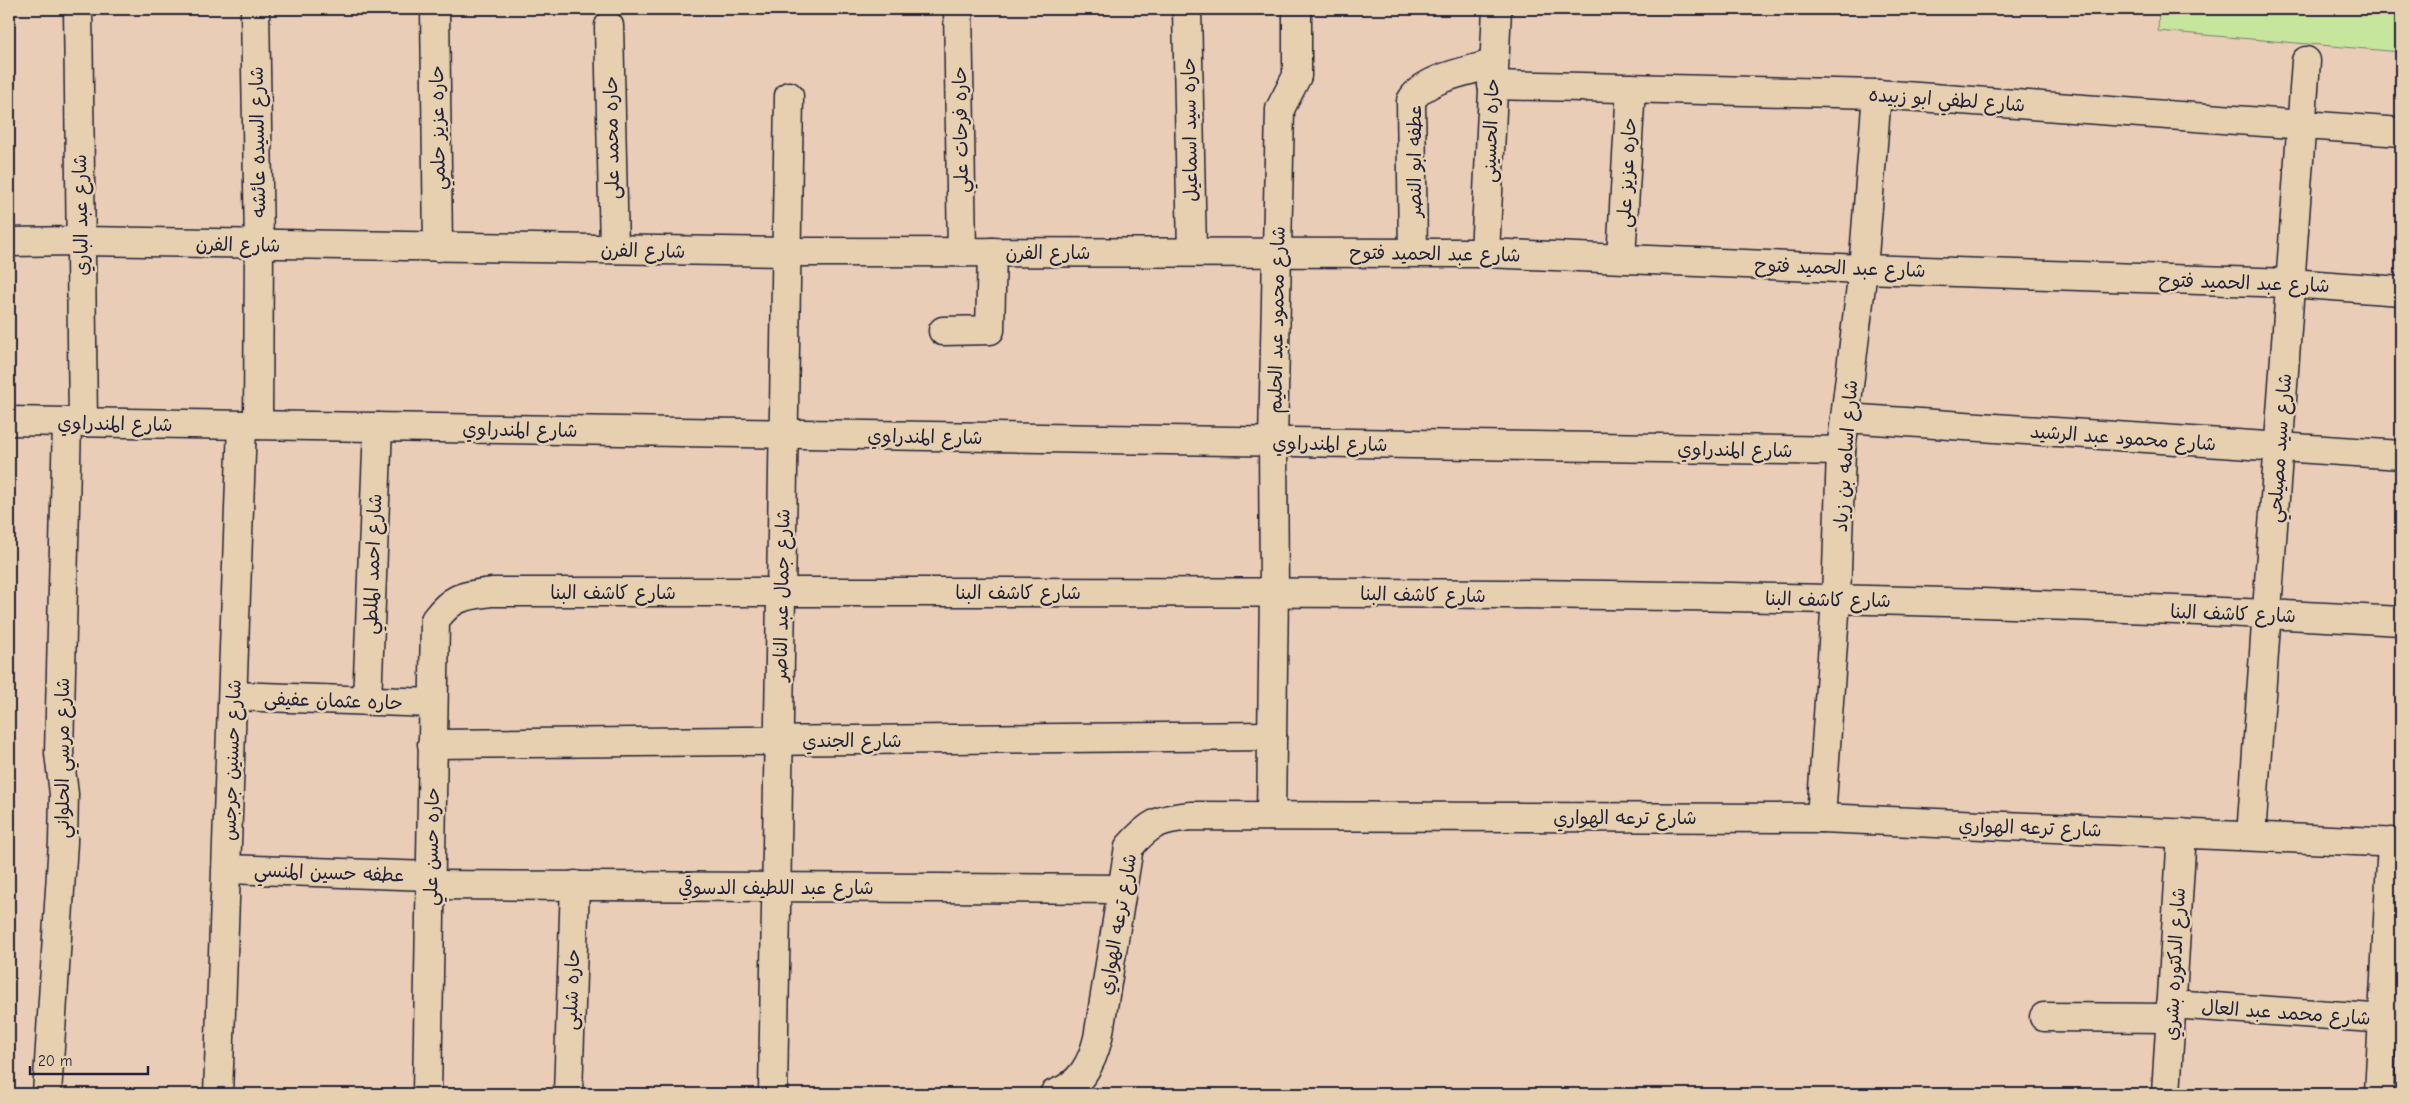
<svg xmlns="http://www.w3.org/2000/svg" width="2410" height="1103" font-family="'Comic Neue','Playpen Sans Arabic',sans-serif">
  <rect width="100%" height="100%" fill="#eacdb6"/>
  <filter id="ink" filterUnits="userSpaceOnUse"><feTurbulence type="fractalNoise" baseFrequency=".02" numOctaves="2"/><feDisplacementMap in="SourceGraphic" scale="10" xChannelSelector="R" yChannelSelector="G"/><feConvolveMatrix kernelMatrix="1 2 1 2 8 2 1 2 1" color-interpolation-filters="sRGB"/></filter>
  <g filter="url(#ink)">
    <path fill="#c6e59d" stroke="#74846c" d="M2159,9h242v43l-243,-21z"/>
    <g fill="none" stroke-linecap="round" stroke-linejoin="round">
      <g stroke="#22223b" stroke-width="31">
        <g id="minor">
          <path d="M78,9l5,413"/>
          <path d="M255,9l4,235 -1,181"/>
          <path d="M435,9l3,238"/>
          <path d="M958,9l4,243"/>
          <path d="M1187,9l5,243"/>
          <path d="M609,26l5,223"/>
          <path d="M1492,85l385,9 524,38"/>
          <path d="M9,242l71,-1 706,11 699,1 378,16 427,14 111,8"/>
          <path d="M1413,252l-2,-151c12,-23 58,-30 82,-37"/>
          <path d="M1485,253l12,-244"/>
          <path d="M1621,258l10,-170"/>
          <path d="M943,331l47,-1 2,-78"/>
          <path d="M1845,418l556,37"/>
          <path d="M9,421l1832,30"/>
          <path d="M233,696l200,7"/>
          <path d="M367,701l11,-274"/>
          <path d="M432,744l840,-8"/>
          <path d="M1271,816l3,-224 -1,-150 7,-333 17,-33v-67"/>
          <path d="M1821,818l15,-219 5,-148 22,-182 14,-175"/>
          <path d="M2251,836l55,-775"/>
          <path d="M227,869l203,7"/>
          <path d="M431,885l691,4"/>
          <path d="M2171,1004l230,16"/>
          <path d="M2044,1017l126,1"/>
          <path d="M47,1094l16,-252 1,-48 -5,-41 8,-331"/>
          <path d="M218,1094l24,-669"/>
          <path d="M427,1094l8,-474c18,-24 28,-24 57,-28 636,1 1274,-7 1909,29"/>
          <path d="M568,1094l7,-209"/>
          <path d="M773,1094l16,-998"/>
          <path d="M1054,1094c27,-9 38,-31 44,-56l31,-191c21,-24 30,-28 62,-31l630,2 580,25"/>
          <path d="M2166,1094l16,-261"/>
          <path d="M2379,1094l13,-252"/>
        </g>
      </g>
      <use href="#minor" stroke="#e6d0af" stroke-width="28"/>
    </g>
  </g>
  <g text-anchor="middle" stroke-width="5" stroke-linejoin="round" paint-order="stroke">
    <g font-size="19" fill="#22223b" stroke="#e6d0af">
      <text transform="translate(1947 99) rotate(4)" y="7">شارع لطفي ابو زبيده</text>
      <text transform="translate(437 128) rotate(-91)" y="7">حاره عزيز حلمي</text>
      <text transform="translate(960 130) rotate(-91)" y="7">حاره فرحات علي</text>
      <text transform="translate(1189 130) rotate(-91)" y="7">حاره سيد اسماعيل</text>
      <text transform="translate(1490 131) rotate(-88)" y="7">حاره الحسينى</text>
      <text transform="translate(611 138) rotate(-91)" y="7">حاره محمد على</text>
      <text transform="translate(257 142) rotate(-91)" y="7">شارع السيده عائشه</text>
      <text transform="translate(1414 161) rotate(-90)" y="7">عطفه ابو النصر</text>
      <text transform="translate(1626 173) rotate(-87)" y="7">حاره عزيز على</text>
      <text transform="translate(80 215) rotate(-91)" y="7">شارع عبد الباري</text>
      <text transform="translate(238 244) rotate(1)" y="7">شارع الفرن</text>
      <text transform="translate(643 250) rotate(1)" y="7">شارع الفرن</text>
      <text x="1048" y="259">شارع الفرن</text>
      <text transform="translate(1435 253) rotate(1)" y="7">شارع عبد الحميد فتوح</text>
      <text transform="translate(1840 267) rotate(2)" y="7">شارع عبد الحميد فتوح</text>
      <text transform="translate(2244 282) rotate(2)" y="7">شارع عبد الحميد فتوح</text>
      <text transform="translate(1276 320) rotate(-89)" y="7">شارع محمود عبد الحليم</text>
      <text transform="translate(115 423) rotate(1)" y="7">شارع المندراوي</text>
      <text transform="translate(520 429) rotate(1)" y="7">شارع المندراوي</text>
      <text transform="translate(925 436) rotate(1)" y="7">شارع المندراوي</text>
      <text transform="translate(2123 437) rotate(4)" y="7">شارع محمود عبد الرشيد</text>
      <text transform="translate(1330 443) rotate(1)" y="7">شارع المندراوي</text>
      <text transform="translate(2279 448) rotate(-86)" y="7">شارع سيد مصيلحي</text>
      <text transform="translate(1735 449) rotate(1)" y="7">شارع المندراوي</text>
      <text transform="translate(1845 456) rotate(-86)" y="7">شارع اسامه بن زياد</text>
      <text transform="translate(372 564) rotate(-88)" y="7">شارع احمد الملطي</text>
      <text x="613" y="599">شارع كاشف البنا</text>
      <text x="1018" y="599">شارع كاشف البنا</text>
      <text transform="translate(1423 594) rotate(1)" y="7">شارع كاشف البنا</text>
      <text transform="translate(781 595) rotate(-89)" y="7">شارع جمال عبد الناصر</text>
      <text transform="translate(1828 599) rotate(1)" y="7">شارع كاشف البنا</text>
      <text transform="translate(2233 613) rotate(2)" y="7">شارع كاشف البنا</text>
      <text transform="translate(333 700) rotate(2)" y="7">حاره عثمان عفيفى</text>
      <text x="852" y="747">شارع الجندي</text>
      <text transform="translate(62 758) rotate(-90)" y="7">شارع مرسي الحلواني</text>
      <text transform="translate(231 760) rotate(-88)" y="7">شارع حسنين جرجس</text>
      <text x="1625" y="824">شارع ترعه الهواري</text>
      <text transform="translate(2030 827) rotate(2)" y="7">شارع ترعه الهواري</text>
      <text transform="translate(431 847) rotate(-89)" y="7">حاره حسن علي</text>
      <text transform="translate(329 872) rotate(2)" y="7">عطفه حسين المنسي</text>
      <text x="776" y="894">شارع عبد اللطيف الدسوقي</text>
      <text transform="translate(1117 924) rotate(-80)" y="7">شارع ترعه الهواري</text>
      <text transform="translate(2174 964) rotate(-87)" y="7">شارع الدكتوره بشري</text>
      <text transform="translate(571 990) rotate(-88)" y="7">حاره شلبى</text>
      <text transform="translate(2286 1012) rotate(4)" y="7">شارع محمد عبد العال</text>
    </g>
  </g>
  <rect width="2410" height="1103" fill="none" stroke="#e6d0af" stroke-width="30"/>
  <rect x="15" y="15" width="2380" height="1073" fill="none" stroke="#22223b" stroke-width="2" filter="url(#ink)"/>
  <path d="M30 1066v8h118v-8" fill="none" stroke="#22223b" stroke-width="2.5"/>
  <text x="38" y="1066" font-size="15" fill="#22223b" stroke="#e6d0af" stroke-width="4" paint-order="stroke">20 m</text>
</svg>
